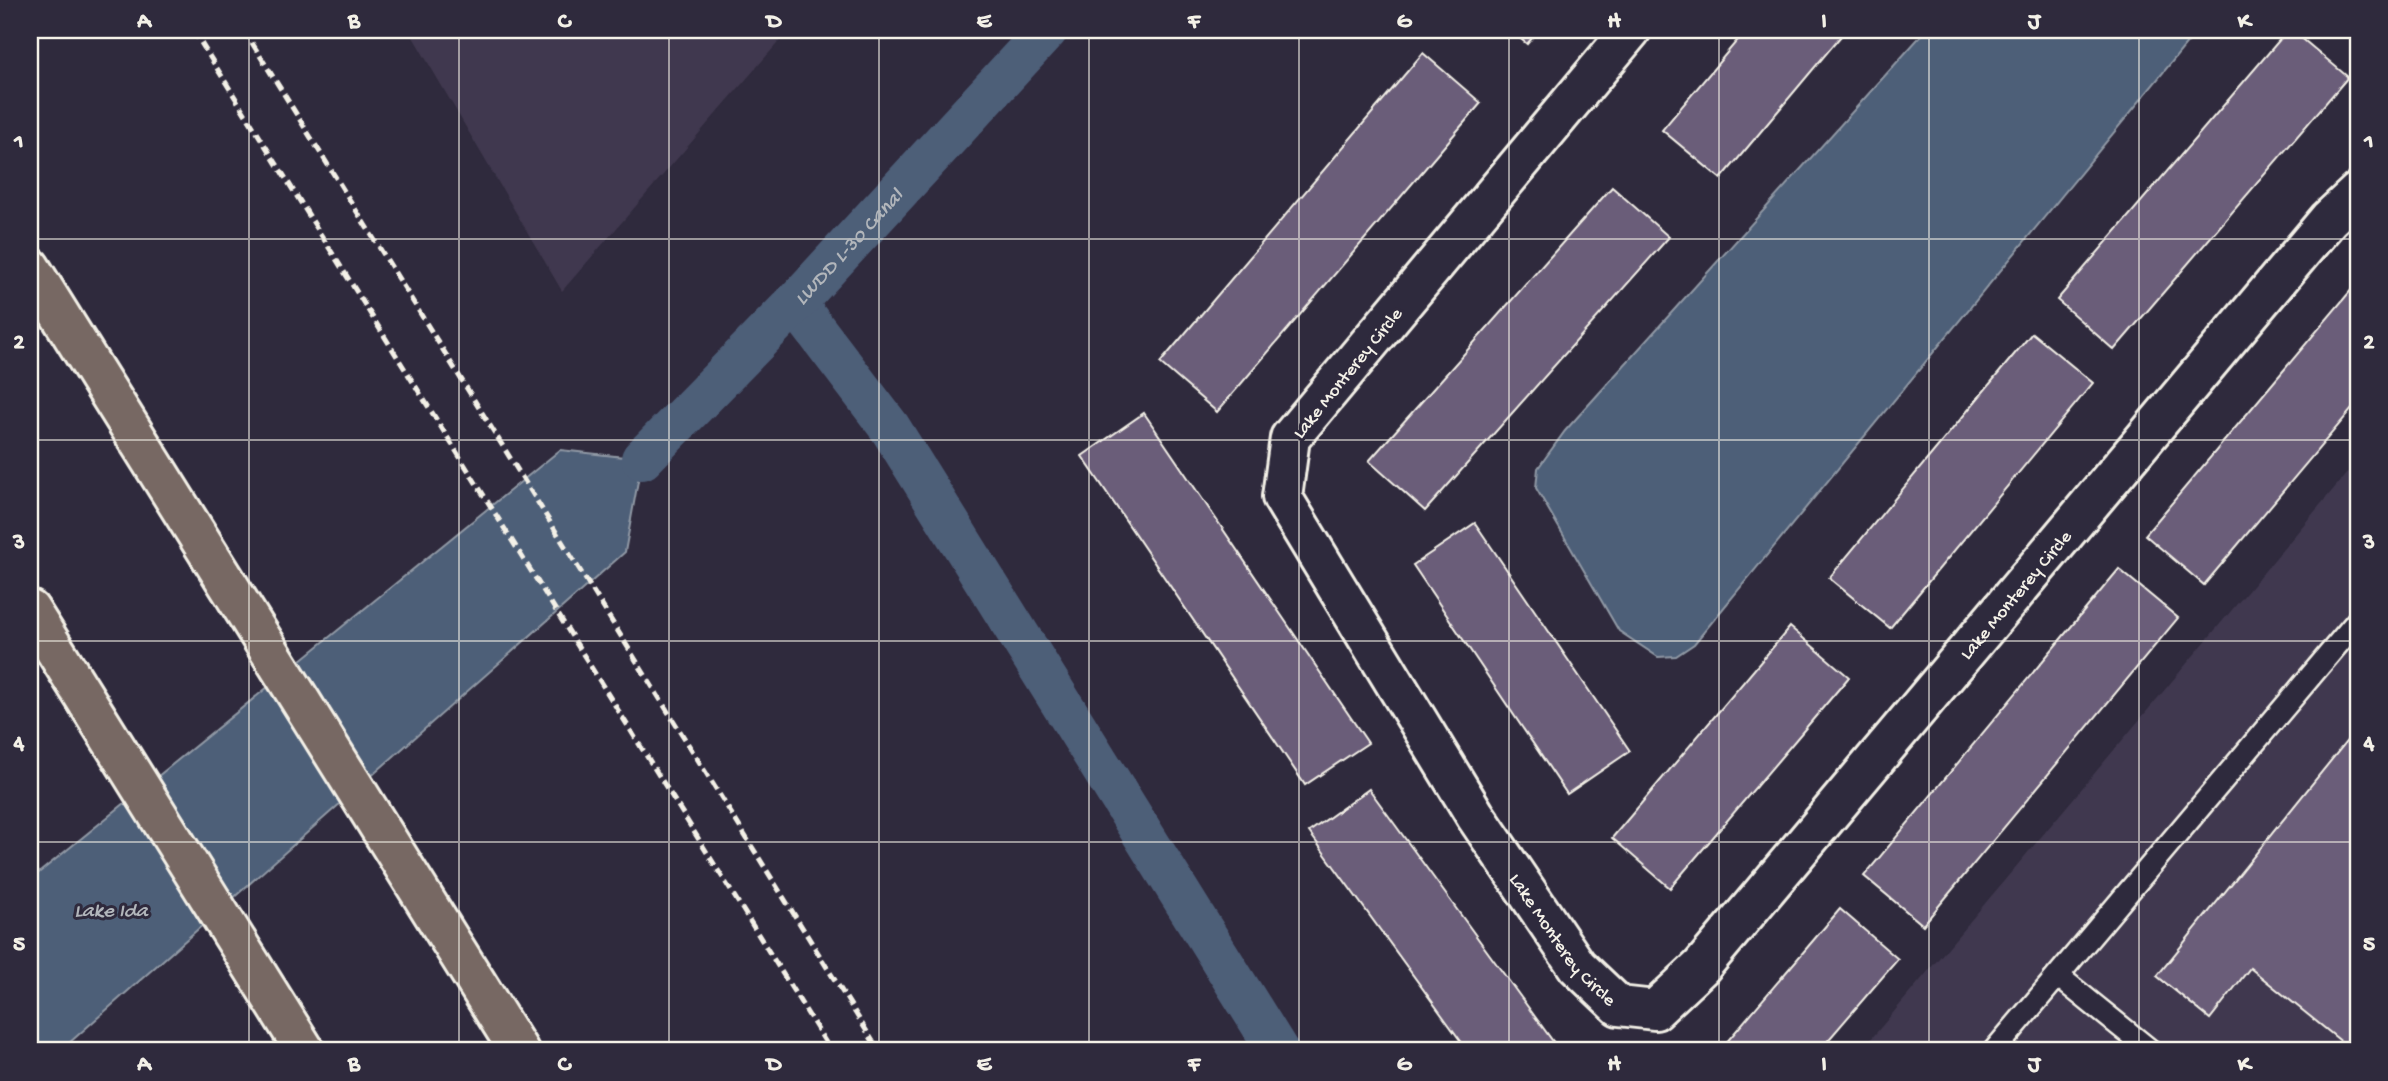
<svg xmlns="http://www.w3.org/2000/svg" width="2388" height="1081" font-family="'Gochi Hand',sans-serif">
  <rect width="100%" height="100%" fill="#2f2a3d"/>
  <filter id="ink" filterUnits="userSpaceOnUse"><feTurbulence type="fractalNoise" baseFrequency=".0143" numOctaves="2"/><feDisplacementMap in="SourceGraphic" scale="14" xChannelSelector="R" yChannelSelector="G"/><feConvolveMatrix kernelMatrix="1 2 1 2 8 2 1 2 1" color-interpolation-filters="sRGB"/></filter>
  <g filter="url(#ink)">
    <g fill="#41394f">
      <path d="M409,30h380l-227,261z"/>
      <path d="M2358,460v591h-497z"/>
    </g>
    <g fill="#4e5e78" stroke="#9099a5" stroke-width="2">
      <path d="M1926,30h272l-504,614 -18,12 -18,1 -39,-26 -83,-143 2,-20 27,-37z"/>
      <path d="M560,450l82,9 -17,93 -565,499h-30v-171z"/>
    </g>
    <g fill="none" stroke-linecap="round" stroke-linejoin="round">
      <g stroke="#4e5e78" stroke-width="42">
        <path d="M795,303l95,125 388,623"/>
        <path id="s1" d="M642,459l153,-156 252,-273"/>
      </g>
    </g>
    <g fill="#6b5d79" stroke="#f4f1e8" stroke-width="2">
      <path d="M1510,30h29l-12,14z"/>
      <path d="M1746,30h100l-125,149 -59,-49z"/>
      <path d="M2288,30h4l56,47 -234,273 -57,-50z"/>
      <path d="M1423,53l58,50 -264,309 -57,-49z"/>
      <path d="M1612,187l57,50 -244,274 -56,-50z"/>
      <path d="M2358,282v120l-154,183 -59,-50z"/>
      <path d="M2032,333l61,50 -203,245 -61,-50z"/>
      <path d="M1144,413l224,330 -63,42 -223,-329z"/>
      <path d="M1475,523l155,228 -63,43 -154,-229z"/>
      <path d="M2119,569l59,49 -255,307 -59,-49z"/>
      <path d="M1790,627l59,50 -179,211 -58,-50z"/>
      <path d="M2358,727v324h-5l-103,-83 -40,51 -53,-43z"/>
      <path d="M1369,789l191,262h-92l-159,-219z"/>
      <path d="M1840,909l58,50 -79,92h-100z"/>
    </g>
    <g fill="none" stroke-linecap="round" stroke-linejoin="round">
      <g stroke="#f4f1e8" stroke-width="26">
        <g id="service">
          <path d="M2058,976l93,75"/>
          <path d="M1994,1051l364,-431"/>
        </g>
      </g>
      <g stroke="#f4f1e8" stroke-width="44">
        <g id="minor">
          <path id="s2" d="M1631,30l-341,408 -8,59 193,318 102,151 42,40 36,4 46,-43 628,-748 29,-27"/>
        </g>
      </g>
      <g stroke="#f4f1e8" stroke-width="44">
        <g id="motorway">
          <path d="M30,267l489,784"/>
          <path d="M30,610l275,441"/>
        </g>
      </g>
      <use href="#service" stroke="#2f2a3d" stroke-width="21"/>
      <use href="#minor" stroke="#2f2a3d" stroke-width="38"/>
      <use href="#motorway" stroke="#776864" stroke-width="38"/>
      <g stroke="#f4f1e8" stroke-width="5" stroke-dasharray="10 5" stroke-linecap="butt">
        <path d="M193,30l638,1021"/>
        <path d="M244,30l635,1021"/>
      </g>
    </g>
  </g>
  <path fill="none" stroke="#f4f1e8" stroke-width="2" stroke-opacity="0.55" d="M249,30v1021M459,30v1021M669,30v1021M879,30v1021M1089,30v1021M1299,30v1021M1509,30v1021M1719,30v1021M1929,30v1021M2139,30v1021M30,239h2328M30,440h2328M30,641h2328M30,842h2328"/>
  <g text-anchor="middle" stroke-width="6" stroke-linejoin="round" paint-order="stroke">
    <g font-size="19" fill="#f4f1e8" stroke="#2f2a3d">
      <text transform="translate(1346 372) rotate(-51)" y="7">Lake Monterey Circle</text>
      <text dy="7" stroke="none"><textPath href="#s2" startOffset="1790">Lake Monterey Circle</textPath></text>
      <text dy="7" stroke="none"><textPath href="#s2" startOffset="1116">Lake Monterey Circle</textPath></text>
    </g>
    <g font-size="21" font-style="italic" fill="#b2b6bb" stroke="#2f2a3d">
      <text dy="7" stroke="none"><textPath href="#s1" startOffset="296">LWDD L-30 Canal</textPath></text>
      <text x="111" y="916">Lake Ida</text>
    </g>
  </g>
  <rect width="2388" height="1081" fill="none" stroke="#2f2a3d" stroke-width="77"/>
  <rect x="38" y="38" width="2312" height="1004" fill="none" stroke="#f4f1e8" stroke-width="2.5"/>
  <g font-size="23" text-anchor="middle" font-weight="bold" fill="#f4f1e8">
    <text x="144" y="27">A</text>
    <text x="354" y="27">B</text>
    <text x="564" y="27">C</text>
    <text x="774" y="27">D</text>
    <text x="984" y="27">E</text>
    <text x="1194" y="27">F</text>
    <text x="1404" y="27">G</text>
    <text x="1614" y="27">H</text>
    <text x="1824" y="27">I</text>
    <text x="2034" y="27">J</text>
    <text x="2244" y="27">K</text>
    <text x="19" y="147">1</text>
    <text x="2369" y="147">1</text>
    <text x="19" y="348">2</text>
    <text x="2369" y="348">2</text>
    <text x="19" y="548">3</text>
    <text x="2369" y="548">3</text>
    <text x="19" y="749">4</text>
    <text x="2369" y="749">4</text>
    <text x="19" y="950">5</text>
    <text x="2369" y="950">5</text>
    <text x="144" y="1070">A</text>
    <text x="354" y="1070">B</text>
    <text x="564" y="1070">C</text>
    <text x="774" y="1070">D</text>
    <text x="984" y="1070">E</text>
    <text x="1194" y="1070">F</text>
    <text x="1404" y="1070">G</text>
    <text x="1614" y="1070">H</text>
    <text x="1824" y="1070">I</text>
    <text x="2034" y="1070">J</text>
    <text x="2244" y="1070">K</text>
  </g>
</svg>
